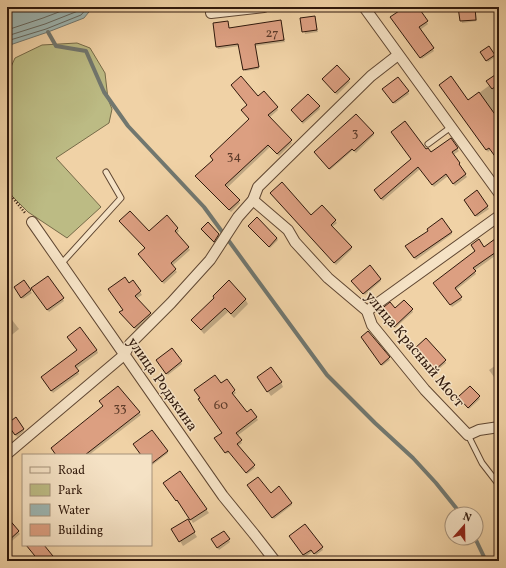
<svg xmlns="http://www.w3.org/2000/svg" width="506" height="568" font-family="Vollkorn,serif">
  <rect width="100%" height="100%" fill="#f0d2a6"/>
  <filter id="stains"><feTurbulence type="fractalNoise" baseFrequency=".005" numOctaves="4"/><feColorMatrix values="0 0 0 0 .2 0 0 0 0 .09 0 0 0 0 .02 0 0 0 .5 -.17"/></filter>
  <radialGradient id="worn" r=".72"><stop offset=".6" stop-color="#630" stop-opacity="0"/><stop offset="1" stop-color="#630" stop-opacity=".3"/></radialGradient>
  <path fill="#bcbb84" stroke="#766a48" d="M77,43l13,5 15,25 3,26 4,10 -3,14 -53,35 45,49 -34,31 -39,-26 -21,-21v-122h3l5,-11 27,-13z"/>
  <path fill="#9db5b1" stroke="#71776f" d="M7,7h86l-9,11 -36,14 -41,14z"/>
  <g fill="#0003">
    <path d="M406,7h31l-19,3 10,14 -8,6 14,21 -12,8 -29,-40z"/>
    <path d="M459,7h16l2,14 -15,2z"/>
    <path d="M315,17l3,15 -13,2 -4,-15z"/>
    <path d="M281,21l4,21 -30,4 4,23 -14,2 -5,-25 -22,3 -1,-2 10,-25 2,7z"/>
    <path d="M489,47l6,10 -7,5 -6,-10z"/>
    <path d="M337,66l13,16 -13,13 -14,-16z"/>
    <path d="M499,82v26l-5,3 5,6v44l-8,-12 -3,3 -47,-65 27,14 22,-16z"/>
    <path d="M385,91l23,1 1,2 -14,10z"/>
    <path d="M258,97l19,10 1,3 -9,8 23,25 -13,13 -9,-9 -43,41 13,15 -9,9 -33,-33 52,-59 -6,-7z"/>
    <path d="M319,107l1,2 -17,15 -11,-14z"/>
    <path d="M373,133l1,2 -18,18 -3,-3 -23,20 -15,-17z"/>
    <path d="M451,140l8,11 -6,4 6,9 2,2 -1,1 7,10 -12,9 -7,-10 -14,11 -14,-18 -37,32 -7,-8 -1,-3 51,-39 5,3z"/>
    <path d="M477,192l12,17 -12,8 -11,-15z"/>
    <path d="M271,193l40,23 11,-10 15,17 -5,4 20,22 -16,16z"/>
    <path d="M122,223l27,10 28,-5 2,3 -3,3 14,16 -18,16 5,6 -13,12 -25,-29 7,-6z"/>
    <path d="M250,228l27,10 1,2 -8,8z"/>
    <path d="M202,229l16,6 3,5 -4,6 -12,-12z"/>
    <path d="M451,232l1,2 -36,26 -9,-14z"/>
    <path d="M499,237v16l-25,18 2,3 -20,16 6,10 -10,7 -16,-22z"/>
    <path d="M48,277l16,24 -15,11 -15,-22z"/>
    <path d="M380,279l1,2 -16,14 -12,-12z"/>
    <path d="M133,281l9,14 -6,4 15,17 -15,14 -14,-15 7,-31z"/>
    <path d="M24,282l8,11 -9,6 -8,-11z"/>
    <path d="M245,299l3,5 -14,14 -6,-6 -24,22 -12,-14z"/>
    <path d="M395,310h17l1,2 -18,16 -13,-14z"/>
    <path d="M9,316l10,13 -11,9 -1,-21z"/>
    <path d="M368,332l22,28 -8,6 -19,-27z"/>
    <path d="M97,350l1,3 -22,16 3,5 -26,19 -10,-13z"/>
    <path d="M416,351l29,10 1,2 -11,9z"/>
    <path d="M181,362l1,2 -14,11 -9,-12z"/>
    <path d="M499,363v21l-10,-14z"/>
    <path d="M226,380l10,13 -3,2 14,19 4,-3 7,9 -21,16 5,7 -4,3 17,22 -8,6 -17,-22 -3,2 -10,-13 6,-8 -2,-49z"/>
    <path d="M261,382h20l2,5 -12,9z"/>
    <path d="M118,387l23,28 -52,40h-32l47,-48z"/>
    <path d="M470,387l10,12 -11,10 -9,-10z"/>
    <path d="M9,426l14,3 1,2 -7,6z"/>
    <path d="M167,451l1,2 -17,13v-11h-9z"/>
    <path d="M167,487l39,22 3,4 -16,10 -13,-20 -1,1z"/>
    <path d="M250,487l21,7 20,9 1,2 -18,14z"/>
    <path d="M7,519l13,15 -13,11z"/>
    <path d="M187,521l10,16 -14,9 -10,-17z"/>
    <path d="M224,532l6,10 -11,8 -7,-11z"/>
    <path d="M291,539l31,9 1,2 -7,5 -3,-4 -8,6z"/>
    <path d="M79,558l3,3h-6z"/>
  </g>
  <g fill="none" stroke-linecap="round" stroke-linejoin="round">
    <g stroke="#66675e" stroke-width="1">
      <path d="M7,30l36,-12 29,-11"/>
      <path d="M7,36l38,-12 33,-13 4,-4"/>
      <path d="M7,41l39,-12 35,-14 7,-8"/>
    </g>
    <g stroke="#71776f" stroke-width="4">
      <path d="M48,32l8,14 30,5 18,41 24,34 76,81 123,168 48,48 38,35 23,25 25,31"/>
      <path d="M475,538l11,23"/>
    </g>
  </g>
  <g fill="#dc9f81" stroke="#30190c">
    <path d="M405,7h13l10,14 -9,6 15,21 -14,10 -30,-41z"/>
    <path d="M458,7h17l1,13 -16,1z"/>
    <path d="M315,16l2,14 -15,2 -2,-14z"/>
    <path d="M281,20l3,20 -29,4 4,23 -16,3 -5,-26 -22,3 -3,-24 15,-2 1,7z"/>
    <path d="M489,46l6,9 -9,6 -6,-9z"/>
    <path d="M337,65l13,14 -15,14 -13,-14z"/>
    <path d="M495,75l4,5v4l-7,5 -6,-8z"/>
    <path d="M241,76l17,20 6,-5 14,16 -10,8 24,25 -15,14 -9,-9 -43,40 15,15 -11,10 -34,-34 18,-16 -3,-4 39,-37 -8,-9 6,-5 -16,-20z"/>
    <path d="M451,76l17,24 11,-8 20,28v42l-10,-14 -3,2 -47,-65z"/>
    <path d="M398,77l11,14 -16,12 -11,-14z"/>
    <path d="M308,94l12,12 -18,16 -11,-12z"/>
    <path d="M356,114l18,19 -20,18 -2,-2 -23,20 -15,-17z"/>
    <path d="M405,121l21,28 2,-1 3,4 20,-14 7,10 -6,4 8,11 -1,1 7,10 -13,10 -7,-10 -14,11 -14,-18 -37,32 -7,-9 37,-31 -20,-27z"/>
    <path d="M282,182l29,33 11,-10 14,15 -5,5 21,22 -18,16 -64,-70z"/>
    <path d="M477,190l11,16 -13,10 -11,-16z"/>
    <path d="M130,211l19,20 18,-16 11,13 -3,3 14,16 -18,16 5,6 -14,13 -24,-28 7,-6 -26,-27z"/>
    <path d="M257,217l20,21 -8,9 -21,-21z"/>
    <path d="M442,218l10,14 -38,26 -9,-12 23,-15 -1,-2z"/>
    <path d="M208,222l11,12 -5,8 -13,-13z"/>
    <path d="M499,236v14l-26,18 3,3 -21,17 7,9 -12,8 -17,-22 42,-32 -4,-6 8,-6 5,8z"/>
    <path d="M370,265l11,14 -18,15 -12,-13z"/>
    <path d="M48,276l16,22 -17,12 -16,-22z"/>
    <path d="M125,277l4,6 4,-3 8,11 -6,5 16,17 -17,15 -15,-16 4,-2 -15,-21z"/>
    <path d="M24,280l7,10 -10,8 -7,-11z"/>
    <path d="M229,280l17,19 -15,15 -6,-6 -24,22 -10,-10 23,-22 -1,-2z"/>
    <path d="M404,300l9,9 -19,18 -15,-16 11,-9 5,6z"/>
    <path d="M80,327l17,23 -22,16 4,5 -28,20 -10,-14 36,-27 -10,-13z"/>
    <path d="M368,331l22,26 -9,8 -20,-28z"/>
    <path d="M426,338l20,22 -12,11 -20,-22z"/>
    <path d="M172,348l10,13 -16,13 -10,-14z"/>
    <path d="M271,367l11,15 -15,10 -10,-15z"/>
    <path d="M215,375l6,8 6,-4 8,11 -3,3 15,19 4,-3 6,8 -21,16 6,7 -5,4 18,21 -9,8 -18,-22 -3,2 -11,-15 8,-5 -24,-34 2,-1 -6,-8z"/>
    <path d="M118,386l22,26 -55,43h-29l-5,-7 52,-42 -4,-5z"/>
    <path d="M470,386l10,10 -12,12 -10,-11z"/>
    <path d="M16,417l8,12 -9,6 -8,-11z"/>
    <path d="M152,430l16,21 -17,13v-9h-10l-8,-11z"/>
    <path d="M180,471l27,38 -17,11 -13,-20 -1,1 -13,-18z"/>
    <path d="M258,477l13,16 8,-7 13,17 -20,15 -25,-33z"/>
    <path d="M7,517l12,14 -12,11z"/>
    <path d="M188,519l7,13 -16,10 -8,-13z"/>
    <path d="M305,524l18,23 -9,7 -3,-4 -8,5 -14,-19z"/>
    <path d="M224,531l6,8 -13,9 -6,-9z"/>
    <path d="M26,545h18l13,16h-18z"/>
  </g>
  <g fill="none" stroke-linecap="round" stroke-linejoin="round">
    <g stroke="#604732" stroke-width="7">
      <g id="lane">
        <path d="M428,144l23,-17"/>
        <path d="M61,264l60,-66 -15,-26"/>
        <path d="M468,435l14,28 17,22"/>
      </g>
    </g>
    <g stroke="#604732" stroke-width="12">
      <g id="street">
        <path d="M364,7l135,186"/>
        <path d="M211,13l53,-6"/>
        <path d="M253,200l35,30 7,12 33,36 39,33 5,14 53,65 43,45 11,-5 20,-3"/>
        <path d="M32,222l191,274 31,38 21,27"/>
        <path d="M367,311l132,-95"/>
        <path d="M7,454l117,-99 6,-11 41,-41 39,-43 28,-43 15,-17 5,-13 113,-111 27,-21"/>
      </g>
    </g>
    <path stroke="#30190c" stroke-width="2.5" stroke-dasharray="1 2" stroke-linecap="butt" d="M7,191l19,23"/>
    <use href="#lane" stroke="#f5e2c5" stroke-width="5"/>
    <use href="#street" stroke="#f5e2c5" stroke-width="10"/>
  </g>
  <g text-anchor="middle" stroke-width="3" stroke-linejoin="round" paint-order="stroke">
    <g font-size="13" fill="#5b3a29">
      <text x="272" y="37">27</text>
      <text x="355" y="137">3</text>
      <text x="234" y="160">34</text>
      <text x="221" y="409">60</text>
      <text x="120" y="412">33</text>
    </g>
    <g font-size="15" fill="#30190c" stroke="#f5e2c5">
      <text transform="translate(415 349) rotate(50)" y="5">улица Красный Мост</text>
      <text transform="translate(163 384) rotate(55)" y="5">улица Родькина</text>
    </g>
  </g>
  <rect width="506" height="568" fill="none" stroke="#f0d2a6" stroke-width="24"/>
  <rect x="8" y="8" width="490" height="552" fill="none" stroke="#30190c" stroke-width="2"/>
  <rect x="12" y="12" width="482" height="544" fill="none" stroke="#30190c"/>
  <rect x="22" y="454" width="130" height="92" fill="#f5e2c5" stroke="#a6927b"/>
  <rect x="30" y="467" width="20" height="6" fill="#f5e2c5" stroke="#a6927b"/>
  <text x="58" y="474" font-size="12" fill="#30190c">Road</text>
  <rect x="30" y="484" width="20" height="12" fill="#bcbb84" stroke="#a6927b"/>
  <text x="58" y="494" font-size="12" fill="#30190c">Park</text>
  <rect x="30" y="504" width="20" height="12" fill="#9db5b1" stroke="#a6927b"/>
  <text x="58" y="514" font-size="12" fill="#30190c">Water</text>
  <rect x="30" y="524" width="20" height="12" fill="#dc9f81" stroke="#a6927b"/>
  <text x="58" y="534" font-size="12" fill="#30190c">Building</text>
  <g transform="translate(464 526) rotate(20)"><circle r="19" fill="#f5e2c5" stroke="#a6927b"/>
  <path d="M0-3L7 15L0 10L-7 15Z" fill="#8f2418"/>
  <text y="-6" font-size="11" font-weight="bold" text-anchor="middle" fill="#30190c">N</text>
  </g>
  <rect width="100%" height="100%" filter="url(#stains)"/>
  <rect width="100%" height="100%" fill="url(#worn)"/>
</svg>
